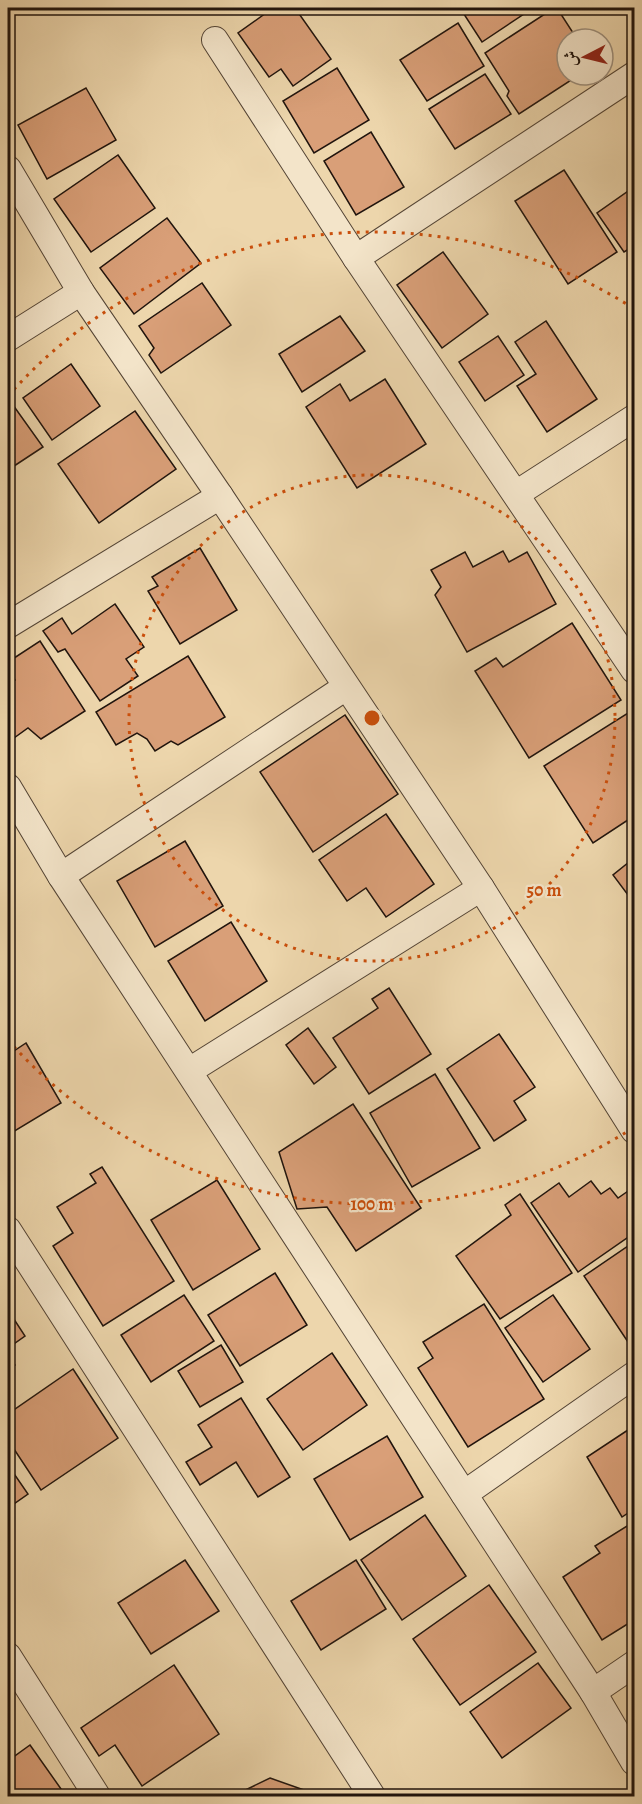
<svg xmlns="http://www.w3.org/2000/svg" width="642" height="1804" font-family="Alegreya,Amiri,serif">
  <rect width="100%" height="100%" fill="#edd6ac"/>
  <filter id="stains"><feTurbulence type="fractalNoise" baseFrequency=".00333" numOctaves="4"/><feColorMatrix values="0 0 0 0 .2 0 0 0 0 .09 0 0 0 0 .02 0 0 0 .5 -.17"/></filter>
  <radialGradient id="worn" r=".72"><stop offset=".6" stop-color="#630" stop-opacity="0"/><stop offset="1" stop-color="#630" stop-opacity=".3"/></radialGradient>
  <g fill="#d99f78" stroke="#20140d" stroke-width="1.5">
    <path d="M273,8h22l36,51 -38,27 -12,-17 -12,8 -31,-44z"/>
    <path d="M460,8h73l-51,34z"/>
    <path d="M554,8h3l20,31h-10v36h12l-60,39 -12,-18 2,-5 -24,-38z"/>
    <path d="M458,23l26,43 -57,35 -27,-41z"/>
    <path d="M337,68l32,52 -55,33 -31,-52z"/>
    <path d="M485,74l26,40 -56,35 -26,-40z"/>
    <path d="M86,88l30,52 -69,39 -29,-54z"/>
    <path d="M371,132l33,55 -48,28 -32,-54z"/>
    <path d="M118,155l37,53 -64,44 -37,-53z"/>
    <path d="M564,170l53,82 -49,32 -53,-83z"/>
    <path d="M634,187v59l-10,6 -27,-39z"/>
    <path d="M167,218l34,45 -67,51 -34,-46z"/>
    <path d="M443,252l45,62 -46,34 -45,-63z"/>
    <path d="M202,283l29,42 -70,48 -12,-18 5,-7 -15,-22z"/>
    <path d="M340,316l25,35 -63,41 -23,-38z"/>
    <path d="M546,321l51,78 -50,33 -30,-46 19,-12 -21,-32z"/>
    <path d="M498,336l26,39 -39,26 -26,-39z"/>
    <path d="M71,364l29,42 -48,34 -29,-42z"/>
    <path d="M385,379l41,65 -69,44 -51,-81 34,-23 10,17z"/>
    <path d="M8,398l35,49 -35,23z"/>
    <path d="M135,411l41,58 -77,54 -41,-59z"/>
    <path d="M200,548l37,62 -57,34 -32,-53 10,-5 -6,-9z"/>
    <path d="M503,551l6,11 18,-10 29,52 -89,48 -32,-57 6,-8 -10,-17 34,-18 8,15z"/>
    <path d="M115,604l29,43 -18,12 12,17 -38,25 -35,-52 -7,3 -15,-21 19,-13 10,16z"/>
    <path d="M572,623l49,77 -92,58 -54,-87 21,-13 7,9z"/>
    <path d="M40,641l45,70 -44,28 -13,-11 -14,10 -6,-10v-43l7,-5 -7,-12v-6z"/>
    <path d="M188,656l37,61 -47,28 -7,-4 -16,10 -8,-12 -10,-6 -21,12 -20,-33z"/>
    <path d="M628,713l6,10v93l-41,27 -49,-77z"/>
    <path d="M345,715l53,79 -85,58 -53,-80z"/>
    <path d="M386,814l48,70 -48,33 -20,-29 -19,13 -28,-41z"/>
    <path d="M185,841l38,65 -68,41 -38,-66z"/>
    <path d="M634,858v45l-21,-28z"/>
    <path d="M231,922l36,59 -62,40 -37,-60z"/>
    <path d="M389,988l42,66 -62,40 -36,-56 45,-30 -6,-9z"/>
    <path d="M308,1028l28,39 -22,17 -28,-39z"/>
    <path d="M499,1034l36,53 -21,14 12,19 -32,21 -47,-72z"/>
    <path d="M26,1043l35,60 -53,32v-80z"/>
    <path d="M435,1074l45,74 -68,39 -42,-74z"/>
    <path d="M353,1104l68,104 -65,43 -29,-44 -30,2 -18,-57z"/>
    <path d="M102,1167l72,114 -71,45 -50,-80 20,-13 -16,-26 39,-24 -6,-9z"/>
    <path d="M217,1180l43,69 -67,41 -42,-70z"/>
    <path d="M591,1181l10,13 9,-6 8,10 13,-9 3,6v38l-56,39 -47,-69 28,-20 10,14z"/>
    <path d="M520,1194l52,79 -72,46 -44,-63 55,-41 -6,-10z"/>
    <path d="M634,1242v104l-2,2 -48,-72z"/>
    <path d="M275,1273l32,52 -67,41 -32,-51z"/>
    <path d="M184,1295l30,46 -63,41 -30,-47z"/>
    <path d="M553,1295l37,54 -47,33 -38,-54z"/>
    <path d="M484,1304l60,95 -76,48 -50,-79 15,-10 -10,-16z"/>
    <path d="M8,1310l17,26 -17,12z"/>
    <path d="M221,1345l22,37 -43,25 -22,-36z"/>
    <path d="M332,1353l35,52 -64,45 -36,-51z"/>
    <path d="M8,1354l7,11 -7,4z"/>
    <path d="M73,1369l45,69 -77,52 -33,-50v-26z"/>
    <path d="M241,1398l49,79 -32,20 -22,-35 -36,23 -14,-23 26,-15 -14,-22z"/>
    <path d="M634,1426v83l-12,8 -35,-60z"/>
    <path d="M387,1436l36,61 -73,43 -36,-61z"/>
    <path d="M8,1465l20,29 -20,14z"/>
    <path d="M425,1515l41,61 -64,44 -41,-60z"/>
    <path d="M627,1526l7,11v83l-32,20 -39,-63 37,-24 -5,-7z"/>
    <path d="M185,1560l34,51 -68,43 -33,-51z"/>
    <path d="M356,1560l30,49 -65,41 -30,-49z"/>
    <path d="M489,1585l47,67 -76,53 -47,-66z"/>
    <path d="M538,1663l33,45 -69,50 -32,-46z"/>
    <path d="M174,1665l45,69 -77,52 -27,-41 -16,11 -18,-28z"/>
    <path d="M30,1745l36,51h-58v-35z"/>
    <path d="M270,1778l51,18h-88z"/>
  </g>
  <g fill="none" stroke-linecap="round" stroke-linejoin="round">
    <g stroke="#534435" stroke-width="28">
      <g id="minor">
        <path d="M215,40l141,218 278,412"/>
        <path d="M8,169l73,123 139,204 261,392 153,242"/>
        <path d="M356,258l278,-183"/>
        <path d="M8,338l73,-46"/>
        <path d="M516,494l118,-76"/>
        <path d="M8,625l212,-129"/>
        <path d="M8,787l53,89 532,816 41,70"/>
        <path d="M61,876l285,-189"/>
        <path d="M189,1071l292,-183"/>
        <path d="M8,1230l364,566"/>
        <path d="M464,1494l170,-119"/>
        <path d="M8,1656l89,140"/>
        <path d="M593,1692l41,-28"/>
      </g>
    </g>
    <use href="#minor" stroke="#f3e4c9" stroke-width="26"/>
  </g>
  <g fill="none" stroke="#ca4f0c" stroke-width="3" stroke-dasharray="3 6">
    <circle cx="372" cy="718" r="243"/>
    <path d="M633 1128A486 486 0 0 1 8 1040M8 396A486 486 0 0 1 633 308"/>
  </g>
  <circle cx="372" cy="718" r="9" fill="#ca4f0c" stroke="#f3e4c9" stroke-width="3"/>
  <g font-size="18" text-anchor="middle" font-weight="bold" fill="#ca4f0c" stroke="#f3e4c9" stroke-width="4.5" stroke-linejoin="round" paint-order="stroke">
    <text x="544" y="896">50 m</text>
    <text x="372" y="1210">100 m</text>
  </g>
  <rect width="642" height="1804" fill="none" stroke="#edd6ac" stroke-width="30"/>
  <rect x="9" y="9" width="624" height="1786" fill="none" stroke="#20140d" stroke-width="3"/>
  <rect x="15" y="15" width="612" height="1774" fill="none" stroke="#20140d" stroke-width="1.5"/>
  <g transform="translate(585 57) rotate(263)"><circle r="28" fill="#f3e4c9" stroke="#9f917e" stroke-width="1.5"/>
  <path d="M0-4.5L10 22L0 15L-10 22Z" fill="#8f2418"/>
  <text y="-9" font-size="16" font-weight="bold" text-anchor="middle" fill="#20140d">ش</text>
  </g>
  <rect width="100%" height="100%" filter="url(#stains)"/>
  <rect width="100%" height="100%" fill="url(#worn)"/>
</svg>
